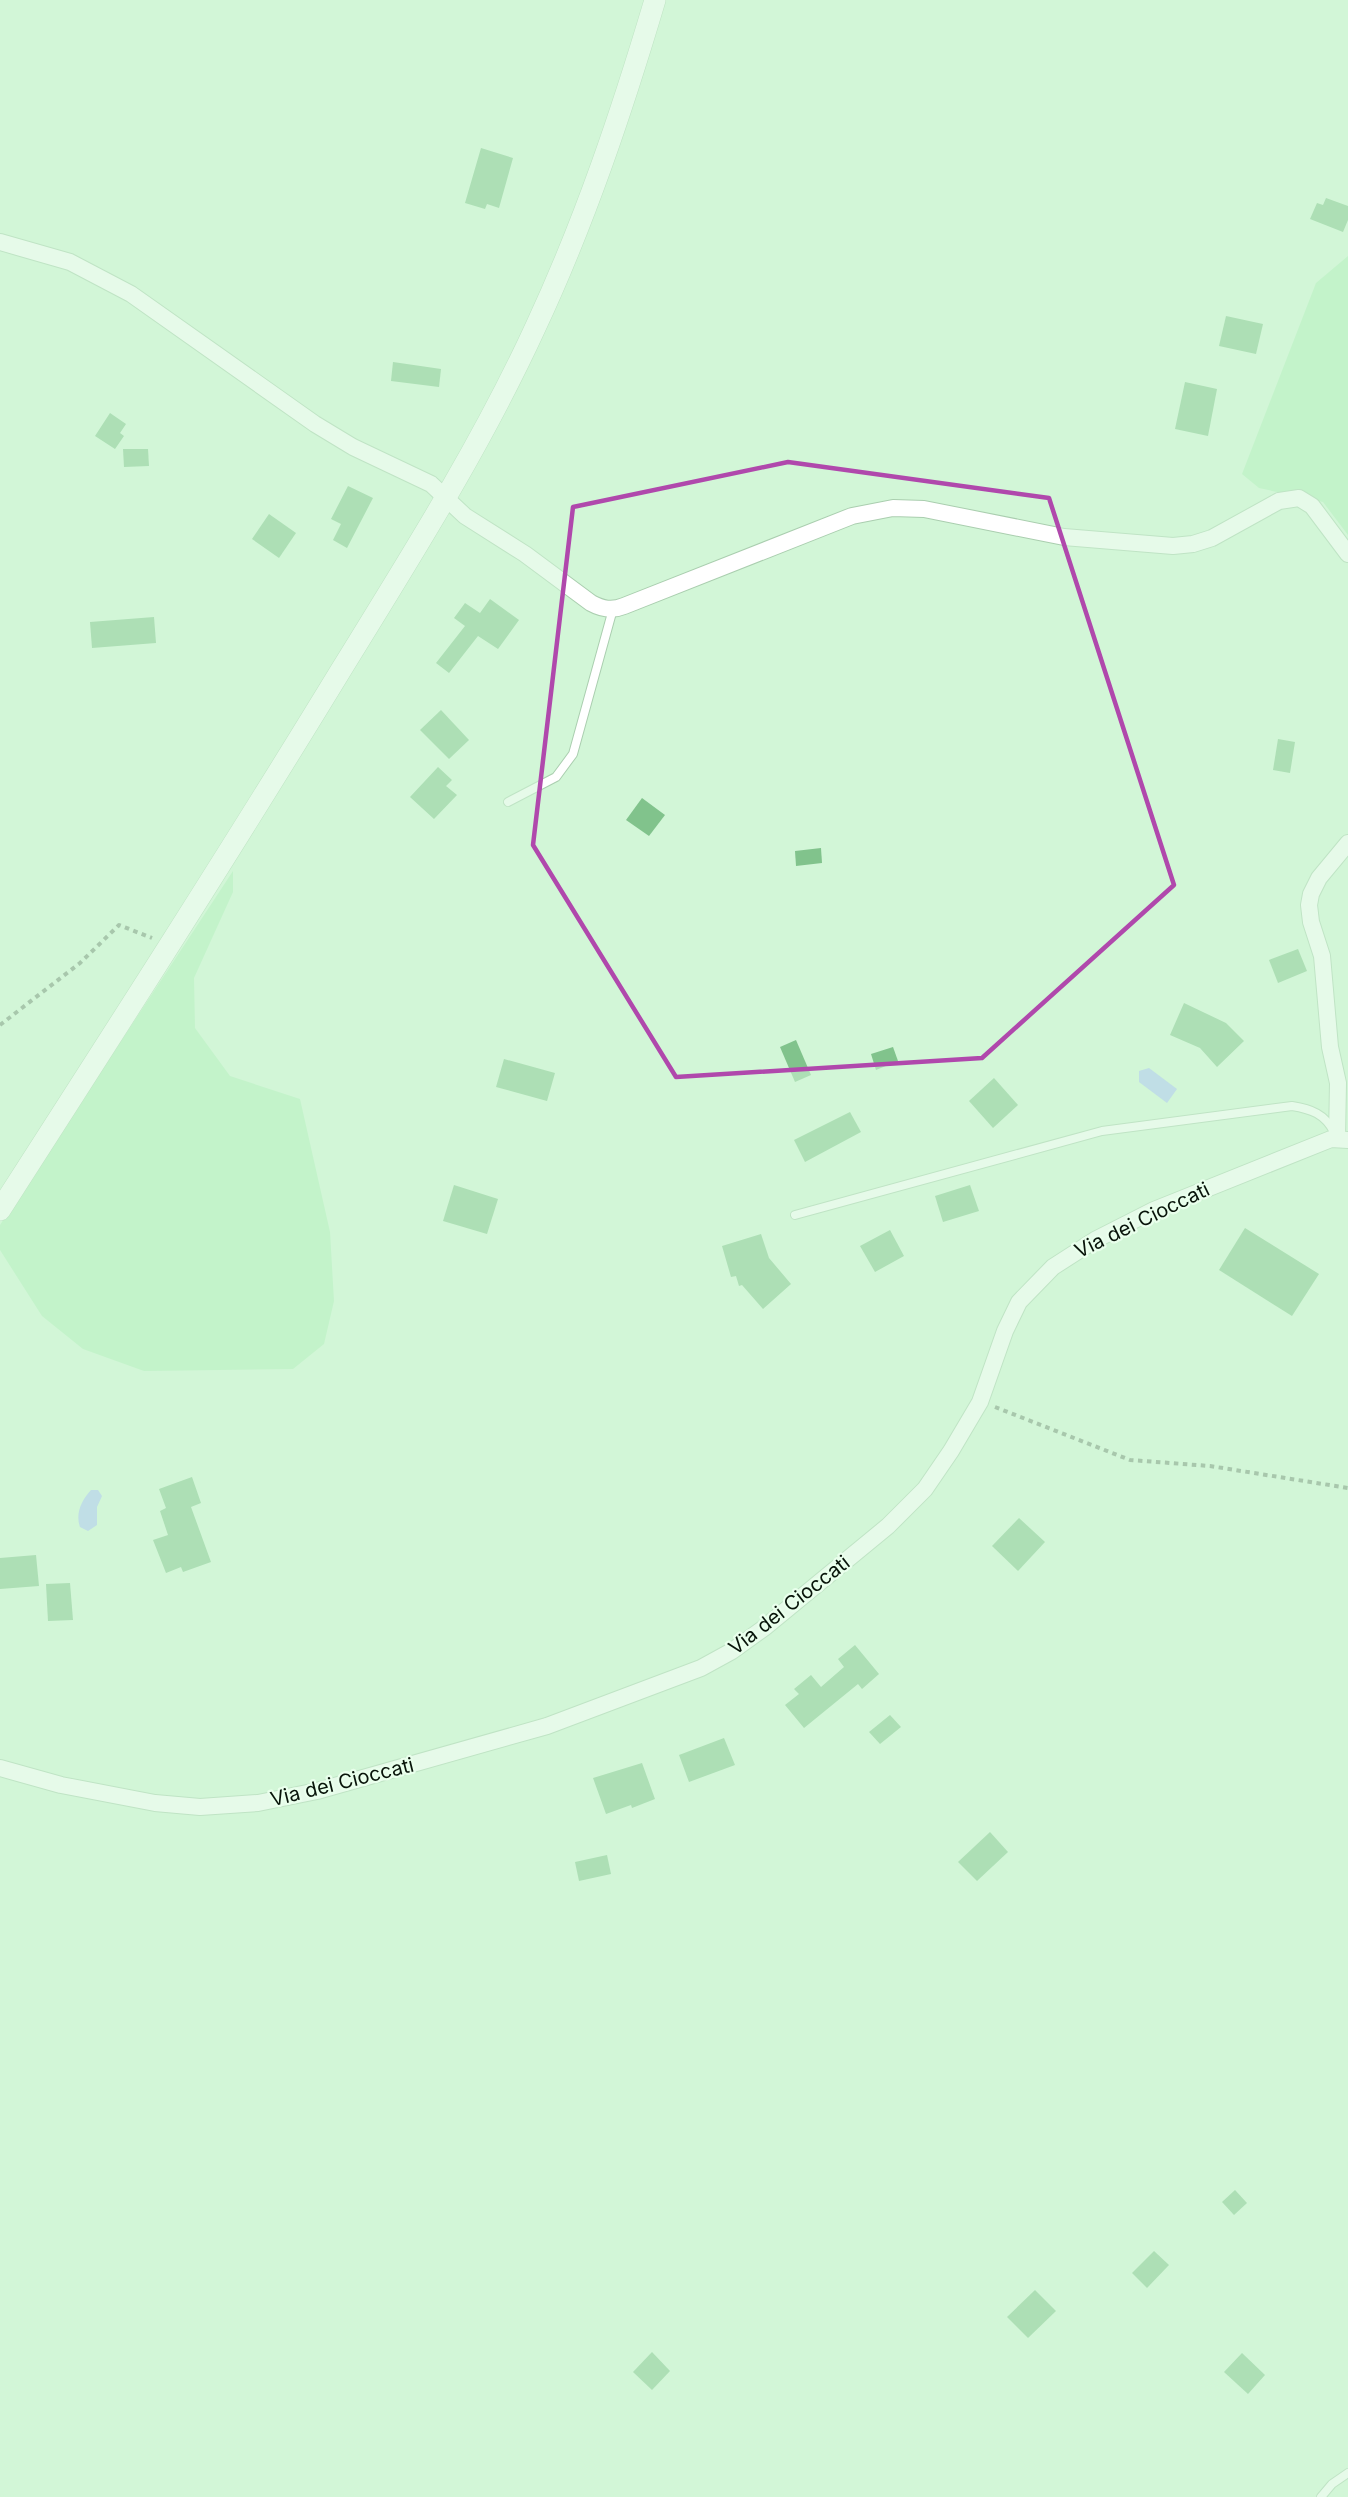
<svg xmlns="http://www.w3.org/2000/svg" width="1348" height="2497" font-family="Inter,sans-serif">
  <rect width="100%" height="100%" fill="#d2f6d7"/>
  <g fill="#b2efbb">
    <path d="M1348,256v279l-25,-33 -64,-14 -17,-14 74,-191z"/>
    <path d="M233,871v21l-39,86 1,50 35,48 70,23 30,133 4,69 -10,43 -31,25 -149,2 -61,-22 -41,-33 -42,-66v-25z"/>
  </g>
  <g fill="#abc0f8">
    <path d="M1149,1068l28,21 -10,14 -28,-21v-11z"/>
    <path d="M91,1490h7l4,6 -5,11v18l-9,6 -8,-4c-5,-14 2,-27 11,-37z"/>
  </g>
  <g fill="#81c38c">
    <path d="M481,148l32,10 -14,50 -12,-4 -2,5 -20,-6z"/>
    <path d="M1326,198l22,8v14l-5,12 -33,-13 7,-16 6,2z"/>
    <path d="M1226,316l37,8 -7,30 -37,-8z"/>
    <path d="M393,362l48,7 -2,18 -48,-6z"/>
    <path d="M1185,382l32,7 -9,47 -33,-7z"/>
    <path d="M110,413l16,11 -6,9 4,3 -9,13 -20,-13z"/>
    <path d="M123,449h25l1,17 -25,1z"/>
    <path d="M348,486l25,12 -26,50 -14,-8 8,-16 -10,-5z"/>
    <path d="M269,514l27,19 -17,25 -27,-19z"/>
    <path d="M490,599l29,21 -21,29 -20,-13 -29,37 -13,-10 29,-37 -11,-8 11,-15 15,10z"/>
    <path d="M154,617l2,26 -64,5 -2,-26z"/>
    <path d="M441,710l28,30 -20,19 -29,-29z"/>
    <path d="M1278,739l17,3 -5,31 -17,-3z"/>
    <path d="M438,767l14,13 -6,6 11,9 -23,24 -24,-22z"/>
    <path d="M642,798l23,17 -16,21 -23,-16z"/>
    <path d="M821,848l1,15 -26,3 -1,-15z"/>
    <path d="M1298,949l9,22 -29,12 -9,-23z"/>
    <path d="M1184,1003l42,20 18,18 -27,26 -17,-19 -30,-13z"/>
    <path d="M796,1040l15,35 -16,7 -15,-35z"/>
    <path d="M893,1047l5,14 -22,9 -5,-16z"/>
    <path d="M504,1059l51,14 -8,28 -51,-14z"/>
    <path d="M994,1078l24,27 -25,23 -24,-27z"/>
    <path d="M850,1112l11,20 -56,30 -11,-22z"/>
    <path d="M454,1185l44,14 -11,35 -44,-13z"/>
    <path d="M970,1185l9,26 -36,11 -8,-26z"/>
    <path d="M1245,1228l74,46 -27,42 -73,-46z"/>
    <path d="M890,1230l14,26 -29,16 -15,-26z"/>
    <path d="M761,1234l8,24 22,26 -28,25 -21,-24 -3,1 -3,-10 -5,1 -9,-31z"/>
    <path d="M192,1477l9,26 -10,4 20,55 -28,10 -2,-5 -15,6 -13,-33 15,-5 -8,-24 6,-3 -7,-19z"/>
    <path d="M1019,1518l26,24 -27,29 -26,-25z"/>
    <path d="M36,1555l3,31 -39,3v-31z"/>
    <path d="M70,1583l3,37 -25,1 -2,-37z"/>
    <path d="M855,1645l24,29 -17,15 -4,-5 -54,44 -19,-23 14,-11 -5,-5 17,-14 10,12 23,-20 -6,-8z"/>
    <path d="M890,1715l11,12 -21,17 -11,-12z"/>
    <path d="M724,1738l11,27 -46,17 -10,-27z"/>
    <path d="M642,1763l13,36 -23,9 -1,-3 -25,9 -13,-36z"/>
    <path d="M990,1832l18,20 -31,29 -19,-19z"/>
    <path d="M607,1855l4,19 -32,7 -4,-19z"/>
    <path d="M1235,2190l12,13 -13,12 -12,-13z"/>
    <path d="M1154,2251l15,14 -22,23 -15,-15z"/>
    <path d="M1035,2290l21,21 -28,27 -21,-21z"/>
    <path d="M652,2352l18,19 -18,19 -19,-18z"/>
    <path d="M1242,2353l23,22 -17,19 -24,-22z"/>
  </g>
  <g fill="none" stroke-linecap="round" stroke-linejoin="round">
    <g stroke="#aaceaf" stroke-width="10">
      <g id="service">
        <path d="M508,802l48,-25 17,-23 40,-145"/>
        <path d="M795,1215l307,-84 190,-25c19,3 33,8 42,26"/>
        <path d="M1321,2497l11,-13 16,-11"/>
      </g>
    </g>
    <g stroke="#aaceaf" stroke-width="18">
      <g id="minor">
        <path d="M0,242l70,20 61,32 184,130 38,23 78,37 34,32 60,38 66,49c11,6 21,8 33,3l228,-90 41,-8 31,1 140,28 109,9 20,-2 19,-6 67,-37 20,-3 13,8 36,48"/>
        <path d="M1337,1138l1,-55 -8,-36 -8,-91 -11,-34 -2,-17 2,-11 8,-16 29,-35"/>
        <path d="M0,1768l61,17 94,18 45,4 58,-4 59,-12 230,-65 154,-58 31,-17 32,-23 124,-102 37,-37 26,-38 29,-49 25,-71 14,-29 34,-35 42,-27 59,-30 177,-71 17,1"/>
      </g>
    </g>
    <g stroke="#aaceaf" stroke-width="22">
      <path id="tertiary" d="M0,1210c115,-179 230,-358 341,-540 69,-112 140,-224 195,-344 49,-105 86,-215 119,-326"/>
    </g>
    <g stroke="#758e78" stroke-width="4" stroke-dasharray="4.5 4.5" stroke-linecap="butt">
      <path d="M0,1025l80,-62 39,-38 33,13"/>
      <path d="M995,1407l135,53 80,6 138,22"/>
    </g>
    <use href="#service" stroke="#fff" stroke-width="8"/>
    <use href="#minor" stroke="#fff" stroke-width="16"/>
    <use href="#tertiary" stroke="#fff" stroke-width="21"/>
  </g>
  <path d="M0 0H1348V2497H0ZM788,462l261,36 125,387 -192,173 -306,19 -143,-232 40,-338z" fill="#d2f6d7" fill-opacity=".55" fill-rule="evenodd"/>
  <path fill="none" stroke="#b048ac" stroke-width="4.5" stroke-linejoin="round" d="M788,462l261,36 125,387 -192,173 -306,19 -143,-232 40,-338z"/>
  <g text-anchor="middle" stroke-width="4.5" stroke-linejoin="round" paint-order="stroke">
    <g font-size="20" fill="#08140a" stroke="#e9ffec">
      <text transform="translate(1142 1220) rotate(-26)" y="7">Via dei Cioccati</text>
      <text transform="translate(789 1605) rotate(-38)" y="7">Via dei Cioccati</text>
      <text transform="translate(342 1782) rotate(-14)" y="7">Via dei Cioccati</text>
    </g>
  </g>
</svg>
